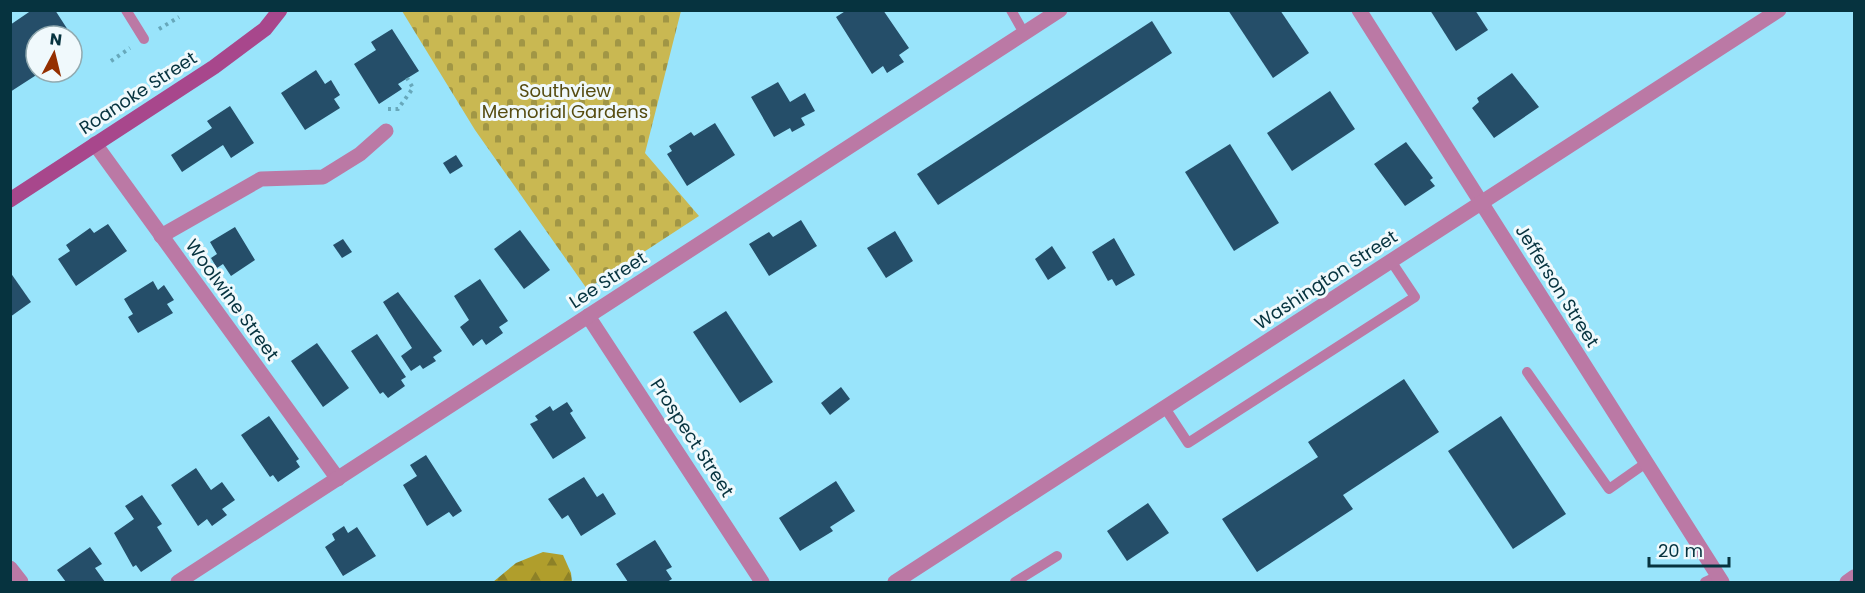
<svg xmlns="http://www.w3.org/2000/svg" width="1865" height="593" font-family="Poppins,sans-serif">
  <defs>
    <pattern id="forest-firs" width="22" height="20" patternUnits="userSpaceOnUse" patternTransform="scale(1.5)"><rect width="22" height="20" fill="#b09e2c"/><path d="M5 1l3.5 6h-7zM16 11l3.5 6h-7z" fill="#8d8127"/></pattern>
    <pattern id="cemetery-stones" width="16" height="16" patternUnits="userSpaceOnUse" patternTransform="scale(1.5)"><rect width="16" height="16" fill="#c9b852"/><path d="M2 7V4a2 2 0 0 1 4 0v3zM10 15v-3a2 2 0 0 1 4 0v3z" fill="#a19645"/></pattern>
  </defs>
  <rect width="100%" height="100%" fill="#99e4fb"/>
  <path fill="url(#forest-firs)" d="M543,552l20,3 8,18 1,9h-79l23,-19z"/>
  <path fill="url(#cemetery-stones)" d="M402,11h279l-36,142 54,63 -112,73 -112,-159z"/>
  <g fill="#254e69">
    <path d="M32,10h23l24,37 -7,5v-16h-36v36h5l-31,20v-67z"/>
    <path d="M847,10h36l26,38 -10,7 5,7 -17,11 -4,-7 -11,8 -36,-57z"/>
    <path d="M1228,10h52l29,43 -36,25z"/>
    <path d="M1430,10h45l13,20 -32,21z"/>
    <path d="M1152,21l20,32 -234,152 -21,-31z"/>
    <path d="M392,29l27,42 -21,13 4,5 -23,15 -25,-40 22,-14 -5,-8z"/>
    <path d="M316,70l9,14 6,-4 9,15 -6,4 6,9 -35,22 -24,-37z"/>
    <path d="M1512,73l27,34 -45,31 -22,-30 7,-6 -2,-4z"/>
    <path d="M778,82l12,20 15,-9 10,18 -14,7 4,7 -13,7 -2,-4 -16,9 -23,-40z"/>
    <path d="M1330,91l25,38 -63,42 -25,-38z"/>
    <path d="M230,106l24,37 -23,15 -8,-13 -41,27 -11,-17 41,-27 -5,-7z"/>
    <path d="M715,123l20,32 -48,31 -20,-32 5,-3 -3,-5 22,-14 3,4z"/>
    <path d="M1406,142l27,36 -3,2 5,6 -30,20 -31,-42z"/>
    <path d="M1230,144l49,79 -45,28 -49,-79z"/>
    <path d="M456,155l7,11 -13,8 -7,-11z"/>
    <path d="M801,220l16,26 -48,30 -20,-32 20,-12 4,5z"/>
    <path d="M108,224l19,27 -51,35 -18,-27 12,-8 -4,-6 24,-17 4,5z"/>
    <path d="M235,227l20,33 -24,16 -8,-12 -6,4 -6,-10 6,-4 -7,-12z"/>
    <path d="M520,230l30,40 -26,19 -30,-40z"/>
    <path d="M895,231l18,30 -27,17 -19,-30z"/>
    <path d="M1114,238l21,37 -19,11 -4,-7 -4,2 -16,-29z"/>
    <path d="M343,239l9,13 -10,6 -9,-13z"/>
    <path d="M1052,246l14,22 -18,12 -13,-21z"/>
    <path d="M10,272l21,30 -21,15z"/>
    <path d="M480,279l28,42 -9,6 4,6 -17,12 -4,-6 -9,7 -13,-19 9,-7 -15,-24z"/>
    <path d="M153,281l5,9 6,-5 10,15 -7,4 6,9 -35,20 -10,-16 5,-3 -9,-15z"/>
    <path d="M398,292l44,59 -9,6 3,4 -13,8 -3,-4 -9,6 -10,-15 11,-8 -29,-46z"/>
    <path d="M726,311l47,71 -33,21 -47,-71z"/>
    <path d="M377,334l29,43 -5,3 4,6 -17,12 -5,-6 -3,2 -29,-43z"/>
    <path d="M317,343l32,45 -26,19 -32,-46z"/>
    <path d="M1404,379l35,53 -96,63 10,14 -96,63 -35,-53 96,-62 -10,-15z"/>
    <path d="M841,387l9,12 -20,16 -9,-12z"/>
    <path d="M567,402l6,9 -3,2 16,25 -33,21 -23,-35 8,-4 -3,-4 15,-10 3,5z"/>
    <path d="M269,416l30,43 -3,2 4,6 -22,15 -5,-7 -3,2 -29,-42z"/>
    <path d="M1501,416l65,98 -53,35 -65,-98z"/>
    <path d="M426,455l36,56 -9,6 -4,-5 -22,14 -24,-41 14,-9 -7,-11z"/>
    <path d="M196,468l15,22 11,-8 13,18 -13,9 5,6 -15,11 -5,-7 -9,7 -27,-41z"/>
    <path d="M584,477l13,20 6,-4 13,21 -35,22 -13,-21 -6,4 -14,-20z"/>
    <path d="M836,481l19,30 -25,16 3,4 -33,20 -21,-33z"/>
    <path d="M142,495l20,29 -5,3 15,24 -31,21 -5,-7 -3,2 -19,-34 20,-14 -9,-13z"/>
    <path d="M1148,503l21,30 -42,28 -20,-30z"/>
    <path d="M344,526l4,7 9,-6 19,29 -33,20 -18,-29 10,-7 -3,-6z"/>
    <path d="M655,540l17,27 -6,3 6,9 -5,3h-39l-12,-18z"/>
    <path d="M90,547l12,17 -7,4 10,14h-39l-9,-12z"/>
  </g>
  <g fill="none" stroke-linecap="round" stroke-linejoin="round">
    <g stroke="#67a8bb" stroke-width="4" stroke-dasharray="3 4.5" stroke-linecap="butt">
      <path d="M159,29l20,-12"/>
      <path d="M111,61l19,-13"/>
      <path d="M388,109h10l15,-21 -6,-10"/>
    </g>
    <g stroke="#bb79a5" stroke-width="10">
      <path d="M126,10l18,29"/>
      <path d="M1011,10l13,23"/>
      <path d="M1527,372l82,117 37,-26"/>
      <path d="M1165,408l23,35 227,-146 -24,-36"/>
      <path d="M1015,582l42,-26"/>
      <path d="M1705,582l13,-6"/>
    </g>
    <g stroke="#bb79a5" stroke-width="15">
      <path d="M1359,10l363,572"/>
      <path d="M95,144l243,335"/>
      <path d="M161,236l100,-57 62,-2 37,-23 26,-23"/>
      <path d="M588,316l174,266"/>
      <path d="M10,568l11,14"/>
      <path d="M178,582l882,-572"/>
      <path d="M895,582l884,-572"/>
    </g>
    <path stroke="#bb79a5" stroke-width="15" d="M1847,582l7,-5"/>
    <path stroke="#a8478c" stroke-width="15" d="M10,200l204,-133 51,-38 15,-19"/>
  </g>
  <g text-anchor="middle" stroke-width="6" stroke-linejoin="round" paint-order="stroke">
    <g font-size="18" fill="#564c11" stroke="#f0f9fc">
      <text x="565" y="97">Southview<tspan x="565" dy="21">Memorial Gardens</tspan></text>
    </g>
    <g font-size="18" fill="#06333f" stroke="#f0f9fc">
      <text transform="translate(138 93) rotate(-33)" y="6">Roanoke Street</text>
      <text transform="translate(608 280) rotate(-33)" y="6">Lee Street</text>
      <text transform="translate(1326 280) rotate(-33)" y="6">Washington Street</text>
      <text transform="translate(1557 286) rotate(58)" y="6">Jefferson Street</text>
      <text transform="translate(232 300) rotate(54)" y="6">Woolwine Street</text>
      <text transform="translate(692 438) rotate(57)" y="6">Prospect Street</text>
    </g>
  </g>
  <rect width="1865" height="593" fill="none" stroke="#06333f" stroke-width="24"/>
  <g transform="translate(54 54) rotate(7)"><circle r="28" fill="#f0f9fc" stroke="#92aab0" stroke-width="1.5"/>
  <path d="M0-4.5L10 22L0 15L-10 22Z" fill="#942f00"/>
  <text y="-9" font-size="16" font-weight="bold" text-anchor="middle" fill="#06333f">N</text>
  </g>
  <path d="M1649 557v9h80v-9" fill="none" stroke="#06333f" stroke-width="3"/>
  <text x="1658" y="557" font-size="18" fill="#06333f" stroke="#f0f9fc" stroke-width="4.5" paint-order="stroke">20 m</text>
</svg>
